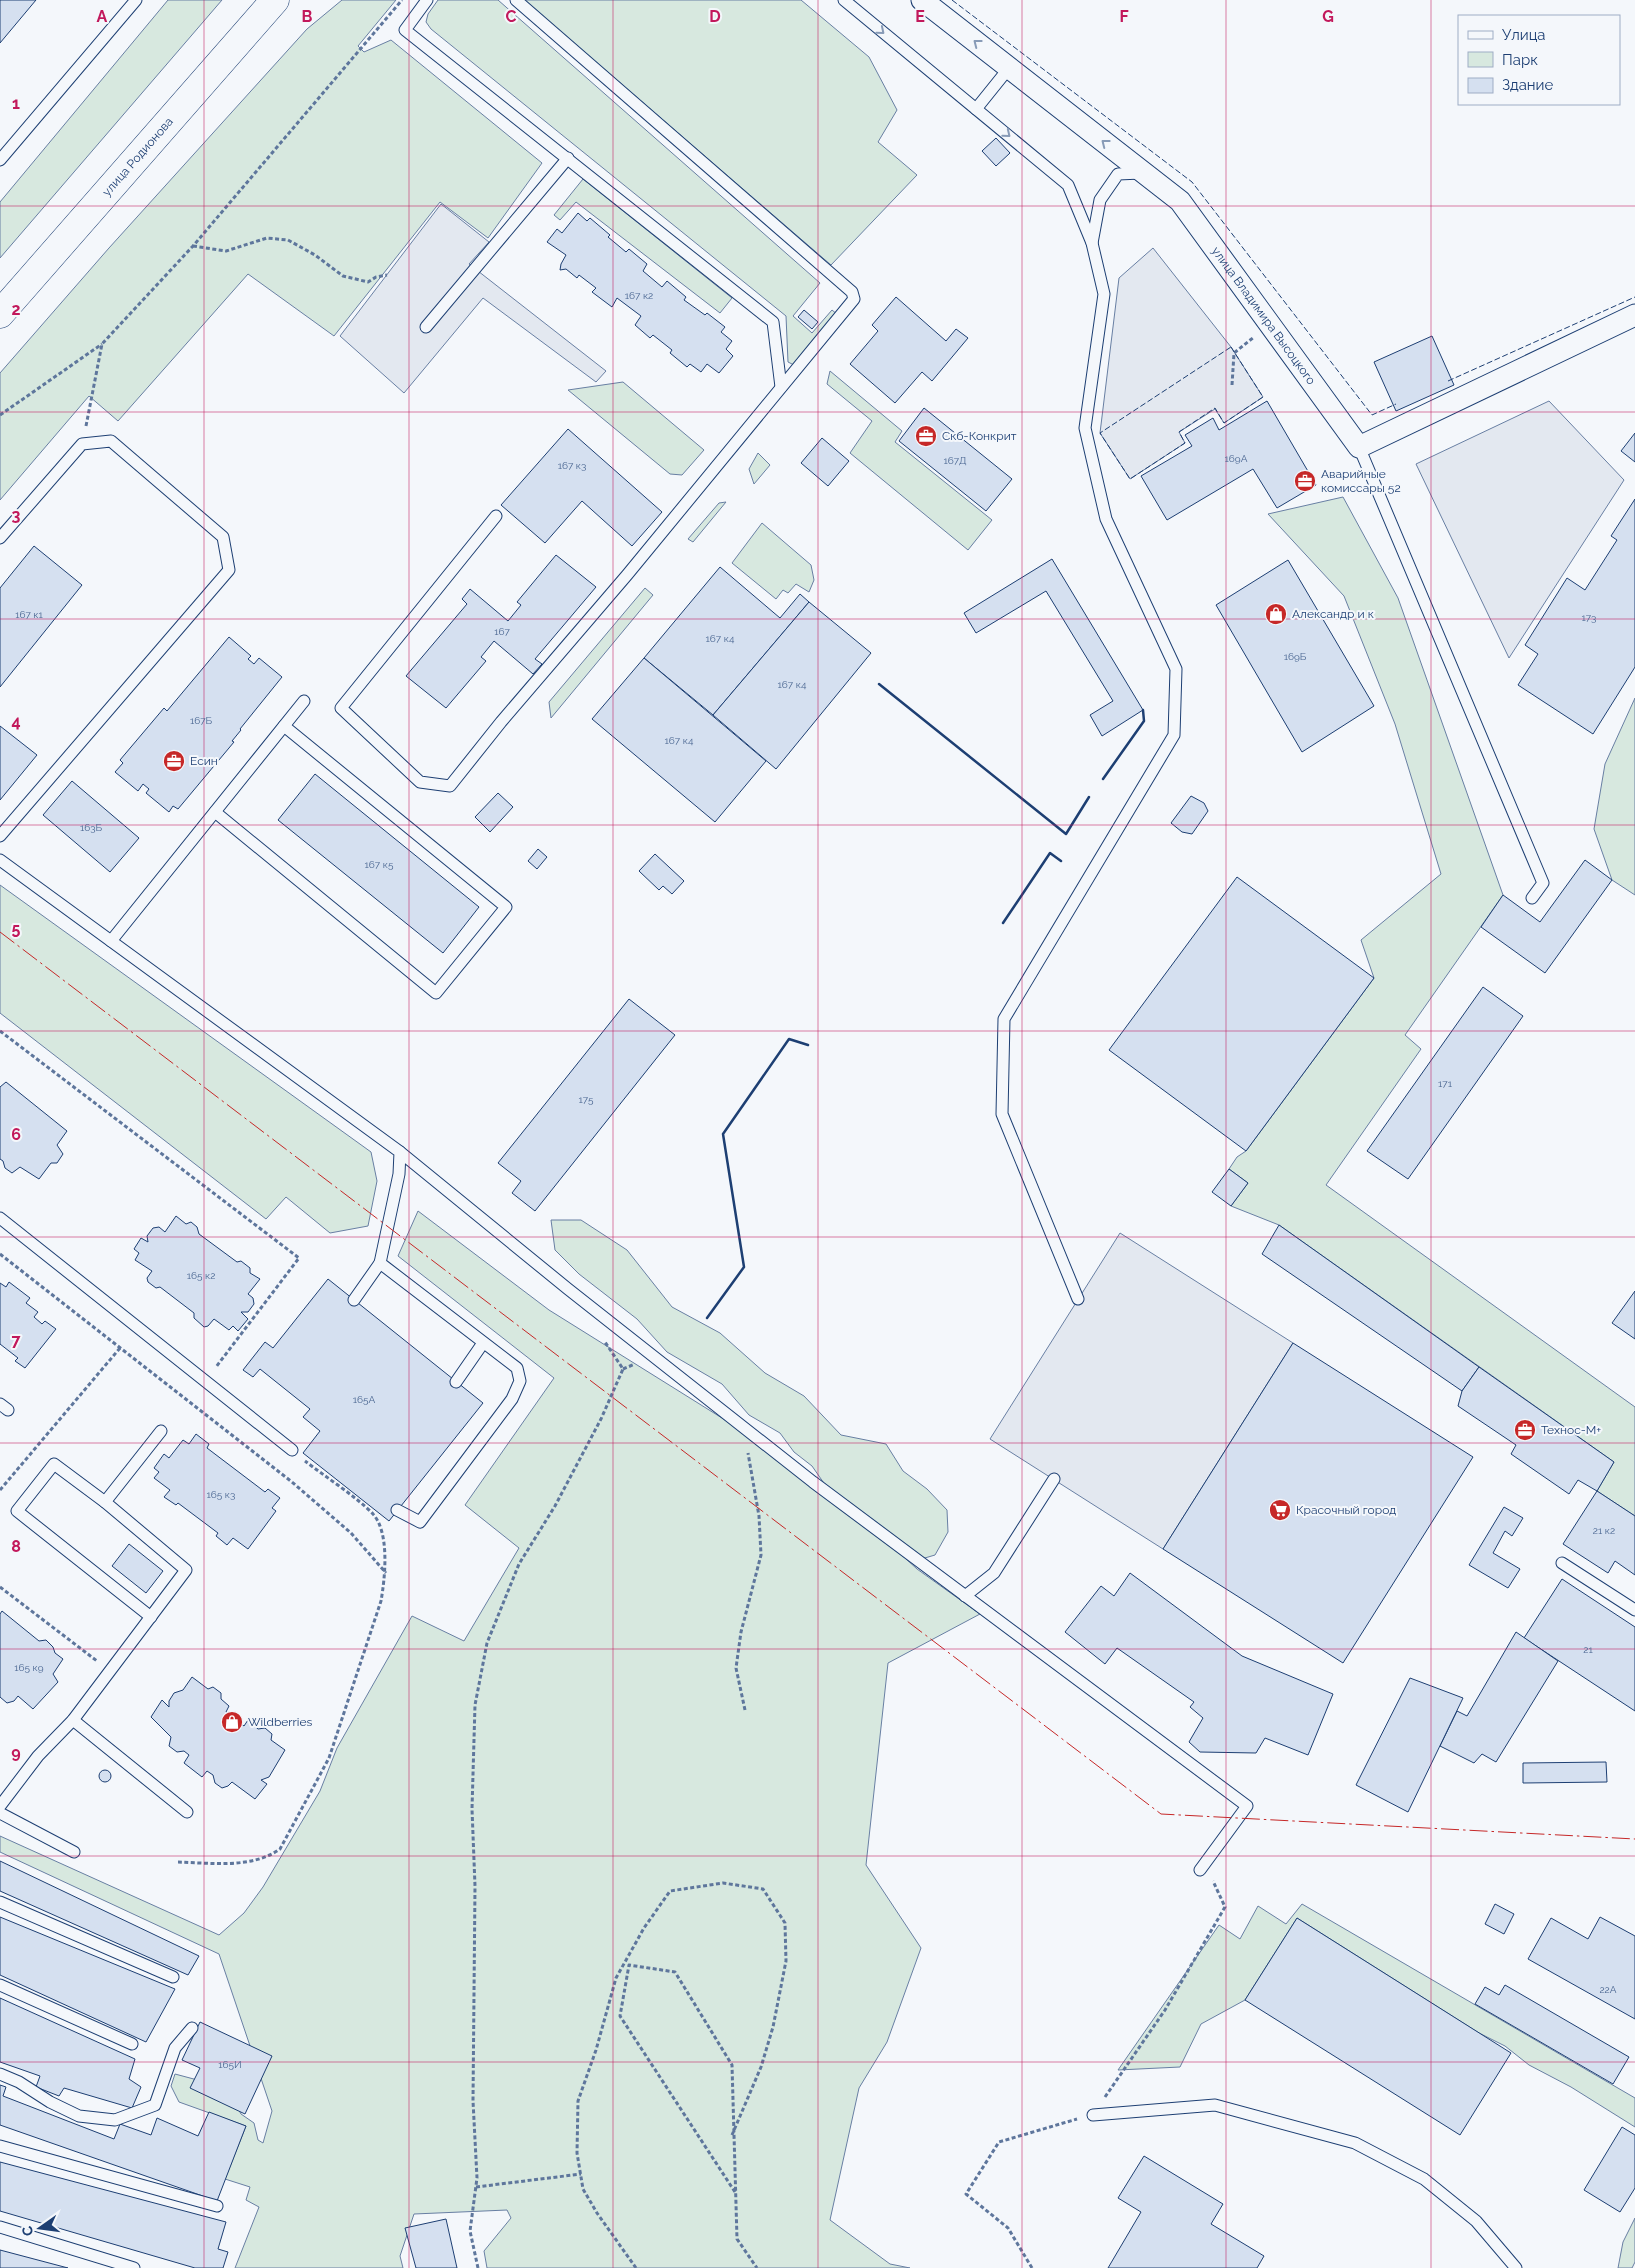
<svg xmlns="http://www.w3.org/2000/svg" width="1635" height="2268" font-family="Raleway,sans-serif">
  <rect width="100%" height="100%" fill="#f4f7fb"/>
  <g fill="#d7e8df" stroke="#687fa3">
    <path d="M168,0h54l-222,258v-56z"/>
    <path d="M342,0h54l-38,46 6,6 27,-12 151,123 -54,75 -48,-36 -106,134 -86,-62 -130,147 -29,-25 -89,104v-127l109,-125 198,-219z"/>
    <path d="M438,0h60l322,283 -27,33 19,17 20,-23 6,5 -44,50 -6,-3 -2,-46 -355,-287 -5,-7 2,-8z"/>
    <path d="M524,0h277l68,57 28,53 -19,32 39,33 -86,90z"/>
    <path d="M583,179l149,119 -12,15 -144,-111 -16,18 -6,-5z"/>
    <path d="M830,371l72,60 -7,11 97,78 -24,30 -118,-97 22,-32 -45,-37z"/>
    <path d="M623,382l81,68 -22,25 -12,-1 -102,-84z"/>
    <path d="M758,453l12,12 -16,19 -5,-15z"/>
    <path d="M1343,497l55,101 105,297 -98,140 16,14 -95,136 309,222v109l-38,-25 17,-29 -335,-237 -48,-19 17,-23 -19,-14 8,-12 9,-6 128,-173 -13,-38 80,-66 -46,-150 -51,-128 -76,-82z"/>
    <path d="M726,502l-33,40 -5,-3 31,-36z"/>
    <path d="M762,523l49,42 3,15 -5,12 -13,-8 -8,9 -5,-3 -7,9 -44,-36z"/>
    <path d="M645,588l8,7 -102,123 -2,-16z"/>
    <path d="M1635,698v197l-23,-15 -18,-51 11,-65z"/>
    <path d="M0,885l371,267 6,29 -9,45 -38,7 -44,-36 -20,22 -266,-206z"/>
    <path d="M418,1211l131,99 253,158 26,21 -16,-23 -18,-14 -14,-19 -31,-18 -27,-31 -55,-32 -30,-33 -58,-45 -24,-24 -4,-30h30l46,30 45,57 48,26 45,40 39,23 37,39 45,9 17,27 24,18 20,21 1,22 -13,23 -17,5 -26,-14 25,23 63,45 -92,49 -22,202 55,83 -34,94 -28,46 -29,132 60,44 20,4h-423l-3,-17 27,-33 -4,-8 -93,4 -14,42 3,12h-168l24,-61 -13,-7 4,-13 -25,-8 21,-53 -67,-24 -8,-16 4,-12 30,8 26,14 10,18 13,9 4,17 5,3 9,-32 -53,-157 -219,-102v-16l219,99 25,-22 19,-26 57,-96 17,-43 75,-132 52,25 55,-93 -54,-43 89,-127 -156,-122z"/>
    <path d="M1302,1904l333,194v29l-64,-40 -42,-22 -24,-19 -26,-13 -182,-115 -52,82 -44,24 -21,43 -62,3 101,-145 21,14 18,-33 28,18z"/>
    <path d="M1635,2218v44l-3,6h-14l5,-26z"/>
  </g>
  <g fill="#e3e8f0" stroke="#687fa3">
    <path d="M441,204l48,38 -20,22 137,107 -10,11 -113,-84 -79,95 -64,-57z"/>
    <path d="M1153,248l78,99 32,50 -39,26 -9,-14 -36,23 6,11 -55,36 -30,-46 19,-155z"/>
    <path d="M1549,401l75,79 -115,178 -93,-194z"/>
    <path d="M1120,1233l173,110 -130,206 -173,-110z"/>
  </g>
  <g fill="#d5e0f0" stroke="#1d3f73">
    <path d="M0,0h36l-36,43z"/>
    <path d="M996,138l14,15 -14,13 -14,-15z"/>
    <path d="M578,213l9,8 3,-3 20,17 -2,2 18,15 3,-3 18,15 -4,7 19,16 5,-6 19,16 -2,3 21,15 2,-2 18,14 -4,5 11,9 -6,8 7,7 -14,17 -12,-9 -6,8 -11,-8 -3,3 -17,-14 2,-3 -19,-15 -3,3 -15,-13 6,-9 -24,-18 -5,9 -20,-15 4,-4 -17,-13 -2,3 -11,-9 -6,1 1,-6 5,-9 -19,-13 10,-13 5,4z"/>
    <path d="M896,297l50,44 10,-12 12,9 -36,43 -10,-9 -27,31 -45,-39 28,-33 -6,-6z"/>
    <path d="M804,310l14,12 -6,7 -14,-12z"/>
    <path d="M1432,336l22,49 -58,26 -22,-49z"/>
    <path d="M1267,401l49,84 -39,23 -24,-39 -86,51 -26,-44 51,-30 -7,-11 28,-17 6,12z"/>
    <path d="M924,408l88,71 -26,32 -87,-70z"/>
    <path d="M568,429l94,83 -30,34 -50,-45 -37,42 -44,-38z"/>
    <path d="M1635,433v29l-14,-11z"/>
    <path d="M822,438l27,23 -21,25 -27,-23z"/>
    <path d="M1635,499v168l-42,67 -75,-49 20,-31 -13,-9 42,-67 18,12 32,-50 -6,-4z"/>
    <path d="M34,546l48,39 -82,102v-99z"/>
    <path d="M556,555l40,32 -61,72 7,5 -9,10 -39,-33 -13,16 5,4 -40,47 -40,-32 61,-72 -5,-5 8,-10 38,32 13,-16 -4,-3z"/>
    <path d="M1052,559l91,151 -41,26 -12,-21 23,-14 -67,-110 -70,42 -12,-20z"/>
    <path d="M1288,560l86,146 -72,46 -86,-147z"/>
    <path d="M720,567l60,51 20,-24 9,8 -96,113 -69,-57z"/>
    <path d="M809,602l62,51 -95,116 -63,-54z"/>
    <path d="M229,637l22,19 -3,3 6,5 5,-6 23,19 -42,52 1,1 -9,11 2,1 -56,67 -5,-3 -4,6 -23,-19 3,-4 -6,-5 -5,7 -23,-19 8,-9 -3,-3 44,-52 3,3z"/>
    <path d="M644,658l122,103 -51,61 -123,-103z"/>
    <path d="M0,726l37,29 -37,45z"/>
    <path d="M315,774l164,133 -36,46 -165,-133z"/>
    <path d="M72,781l67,57 -29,34 -67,-57z"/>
    <path d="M498,793l15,14 -23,25 -15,-15z"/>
    <path d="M1191,796l13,7 4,8 -16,23 -10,-2 -11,-9z"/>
    <path d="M538,849l9,8 -10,12 -9,-8z"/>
    <path d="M655,854l29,27 -12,13 -9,-8 -4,4 -20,-19z"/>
    <path d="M1585,860l27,20 -67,93 -64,-46 22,-32 37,27z"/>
    <path d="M1237,877l137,101 -128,173 -137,-101z"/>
    <path d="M1483,987l40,29 -115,163 -41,-28z"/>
    <path d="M629,999l46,36 -140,176 -23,-18 9,-12 -23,-18z"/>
    <path d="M6,1082l61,49 -10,14 6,9 -6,9h-6l-12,16 -19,-12 -8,6 -7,-5 -2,-7 -3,-2v-72z"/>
    <path d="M1229,1169l19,14 -17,23 -19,-14z"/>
    <path d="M176,1216l10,8 5,-2 6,5 2,7 38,28 4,-1 9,7v5l10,6 -12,15 5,4 1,6 -6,8h-7l7,7 -10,12 -5,-5 -4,4 -15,-11 -6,7 -4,1 -10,-9v-5l-34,-26 -4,1 -8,-6 -1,-4 5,-7 -17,-11 4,-7 -5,-4 7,-11 7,4 -1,-6 6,-8 6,-1 6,5z"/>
    <path d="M1279,1225l200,142 -17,24 -200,-137z"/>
    <path d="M328,1279l155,124 -94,118 -86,-68 17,-22 -17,-14 7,-8 -50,-40 -7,8 -10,-7 22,-28 8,6z"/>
    <path d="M9,1282l21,16 -4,5 12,9 -4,5 8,7 3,-3 11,8 -31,39 -10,-7 3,-3 -18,-14v-61l6,4z"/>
    <path d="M1635,1291v48l-23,-16z"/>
    <path d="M1293,1343l180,114 -130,206 -180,-114z"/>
    <path d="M1479,1367l135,95 -17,29 -19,-11 -9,14 -58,-40 5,-9 -58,-39 4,-15z"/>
    <path d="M196,1434l13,10 -2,4 58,44 3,-3 12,9 -8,10 4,3 -28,38 -15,-11 -6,7 -11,-9 2,-3 -40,-30 -2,2 -12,-8 6,-7 -16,-12 5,-6 -5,-4 10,-14 5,4 14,-18 6,4z"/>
    <path d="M1597,1491l38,25v59l-20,-14 -7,12 -45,-29z"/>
    <path d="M1504,1507l19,11 -11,18 -7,-5 -12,22 27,16 -12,19 -39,-23z"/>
    <path d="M129,1544l34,27 -17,22 -34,-27z"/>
    <path d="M1130,1573l112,83 91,38 -25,61 -43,-17 -9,15 -56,-1 -11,-10 14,-24 -13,-11 4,-5 -77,-54 -12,16 -40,-32 36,-46 13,10z"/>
    <path d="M1562,1579l73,48v84l-111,-73z"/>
    <path d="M2,1611l37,30 7,-1 7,7 2,6 8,6 -10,15 5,8 -25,27 -15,-13 -4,5 -7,2 -7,-6v-83z"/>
    <path d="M1516,1632l42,29 -62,101 -14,-8 -8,9 -34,-17 17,-35 10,5z"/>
    <path d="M192,1677l16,12 5,-2 8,6v6l8,7 -3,6 18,14 4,-6 10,9 7,-1 7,6 -1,6 14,10 -16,27 -8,3 6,4 -12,15 -23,-17 -4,4 -6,2 -7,-5 -2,-8 -6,-4 -5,6 -18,-14 5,-8 -5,-4 -7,1 -8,-6 2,-9 -20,-20 11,-17 7,7v-6l5,-8 9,-3z"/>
    <path d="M1410,1678l53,20 -55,114 -52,-27z"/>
    <path d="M1606,1762l1,20 -84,1v-20z"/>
    <circle cx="105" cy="1776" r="6"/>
    <path d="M0,1861l199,95 -11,19 -188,-84z"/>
    <path d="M1495,1904l19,10 -10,20 -19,-10z"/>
    <path d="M0,1917l175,72 -29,53 -146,-67z"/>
    <path d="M1600,1917l35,19v83l-107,-60 23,-41 37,21z"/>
    <path d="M1297,1918l214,135 -51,82 -215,-135z"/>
    <path d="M1505,1985l124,72 -16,27 -138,-80 10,-17 14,8z"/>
    <path d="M0,1998l135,61 -6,20 12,8 -9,21 -68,-20 -5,8 -23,-9 4,-11 -40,-14z"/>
    <path d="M200,2022l72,34 -27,58 -55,-26 10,-20 -18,-8z"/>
    <path d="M0,2085l6,2 -3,9 111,43 6,-15 31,11 6,-17 41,18 11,-24 37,14 -29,75 -217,-76z"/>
    <path d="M1622,2127l13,8v53l-15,24 -36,-22z"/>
    <path d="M1144,2156l79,48 -12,20 53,32 -7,12h-149l33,-56 -23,-14z"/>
    <path d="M0,2162l226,60 -8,27 10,3 -5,16h-28l-195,-57z"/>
    <path d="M446,2219l11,49h-41l-11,-40z"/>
    <path d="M0,2250l68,18h-68z"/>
  </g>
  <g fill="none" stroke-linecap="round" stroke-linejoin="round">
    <g stroke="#1d3f73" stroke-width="13">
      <g id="lane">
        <path d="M427,0l-22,30 368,292 8,65"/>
        <path d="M844,0l224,185 24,58 12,51 -19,134 21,91 70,150 -2,66 -170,284 -2,95 76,185"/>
        <path d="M976,109l33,-41"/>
        <path d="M0,160l136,-160"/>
        <path d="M1092,243l8,-43 18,-26 23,-1"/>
        <path d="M426,327l142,-169"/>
        <path d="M1359,447l184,436 -11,15"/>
        <path d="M496,516l-155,192 79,74 30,4 51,-64 126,-147 227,-276 -2,-7 -336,-292"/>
        <path d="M0,538l82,-94 29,-3 112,96 6,33 -229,266"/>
        <path d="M215,812l221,181 70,-86 -222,-181"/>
        <path d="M0,860l400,292 -1,22 -19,89 137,105 3,13 -8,18 -92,123 -23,-12"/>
        <path d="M111,941l193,-240"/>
        <path d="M400,1152l168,137 245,193 434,324 -47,64"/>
        <path d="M0,1218l292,232"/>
        <path d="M354,1300l26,-37"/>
        <path d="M456,1382l27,-39"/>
        <path d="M0,1404l8,6"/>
        <path d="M105,1502l-51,-38 -37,47 134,106"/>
        <path d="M1562,1563l73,47"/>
        <path d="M965,1596l29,-23 60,-94"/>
        <path d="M73,1720l114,92"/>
        <path d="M0,1806l38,-50 35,-36 113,-150 -81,-68 56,-71"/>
        <path d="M0,1813l74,39"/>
        <path d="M0,1902l173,75"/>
        <path d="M0,1985l132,59"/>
        <path d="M0,2074l19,8 31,20 29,14 36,4 40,-15 20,-57 17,-20"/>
        <path d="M1093,2115l122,-10 140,38 69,36 52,42 40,47"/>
        <path d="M0,2146l217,60"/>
        <path d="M0,2227l134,41"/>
      </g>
    </g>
    <g stroke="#1d3f73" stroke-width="23">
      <g id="street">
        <path id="s1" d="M922,0l258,201 179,246 276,-132"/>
      </g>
    </g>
    <g stroke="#1d3f73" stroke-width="29">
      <g id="primary">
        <path id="s2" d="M0,314l275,-314"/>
      </g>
    </g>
    <g stroke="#5e769c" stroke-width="3" stroke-dasharray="4 2.5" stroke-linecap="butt">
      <path d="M193,246l33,5 41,-13 21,2 27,15 28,21 25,6 8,-5 11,-2"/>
      <path d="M1232,385l2,-32 20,-16"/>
      <path d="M0,415l102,-71"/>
      <path d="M86,426l16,-82 91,-98 209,-246"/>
      <path d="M0,1031l299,227 -83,109"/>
      <path d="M0,1254l292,228 59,51 35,40"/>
      <path d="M623,1369l12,-5"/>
      <path d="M0,1490l120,-142"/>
      <path d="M0,1587l97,74"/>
      <path d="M745,1710l-9,-42 5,-36 20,-77 -2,-39 -11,-63"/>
      <path d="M178,1862c33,1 74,7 102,-13l49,-91 52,-157c4,-23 9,-68 -8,-87 -16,-17 -49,-38 -68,-53"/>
      <path d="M1105,2097l60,-87 60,-103 -12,-26"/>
      <path d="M476,2187l105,-13"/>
      <path d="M735,2192l-115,-176 9,-51 46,7 57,93 5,174 20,29"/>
      <path d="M478,2268l-8,-37 7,-53 -4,-77 2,-215 -3,-77 3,-104 12,-62 32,-79 36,-58 46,-87 22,-50 -18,-27"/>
      <path d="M636,2268l-39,-55 -14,-24 -6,-36 1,-52 18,-51 20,-72 28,-50 26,-37 53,-8 40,6 22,34 1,38 -13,66 -12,40 -29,68"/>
      <path d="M1032,2268l-24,-40 -42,-34 33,-52 78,-23"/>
    </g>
    <use href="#lane" stroke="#f4f7fb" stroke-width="11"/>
    <use href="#street" stroke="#f4f7fb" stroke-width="21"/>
    <use href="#primary" stroke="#f4f7fb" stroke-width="28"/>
    <g stroke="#1d3f73" stroke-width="1" stroke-dasharray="6 2.5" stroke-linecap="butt">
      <path d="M952,0l240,182 180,233 24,-11"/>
      <path d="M1231,347l32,50 -39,26 -9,-15 -36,24 6,11 -55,36 -30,-46z"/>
      <path d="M1448,381l187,-84"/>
    </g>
    <g stroke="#1d3f73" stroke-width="2.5">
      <path d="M879,684l187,150 23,-37"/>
      <path d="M1103,779l41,-58 -1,-11"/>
      <path d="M1003,923l47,-70 11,8"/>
      <path d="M707,1318l37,-51 -21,-133 66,-95 19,6"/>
    </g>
    <path stroke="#c62828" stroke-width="1" stroke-dasharray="18 4 2.5 4" stroke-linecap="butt" d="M0,932l1161,882 474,25"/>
  </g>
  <defs><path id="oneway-chevron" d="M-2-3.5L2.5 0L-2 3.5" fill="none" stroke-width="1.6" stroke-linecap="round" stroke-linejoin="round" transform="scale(1.25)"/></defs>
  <g stroke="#889bb7">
    <use href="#oneway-chevron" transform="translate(881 31) rotate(40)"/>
    <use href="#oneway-chevron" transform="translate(977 43) rotate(-142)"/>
    <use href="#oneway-chevron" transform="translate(1007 134) rotate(39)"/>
    <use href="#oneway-chevron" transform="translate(1105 143) rotate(-142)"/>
  </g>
  <path fill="none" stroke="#c2185b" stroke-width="1" stroke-opacity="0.55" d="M204,0v2268M409,0v2268M613,0v2268M818,0v2268M1022,0v2268M1226,0v2268M1431,0v2268M0,206h1635M0,412h1635M0,619h1635M0,825h1635M0,1031h1635M0,1237h1635M0,1443h1635M0,1649h1635M0,1856h1635M0,2062h1635"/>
  <defs>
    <g id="office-disc" transform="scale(1.125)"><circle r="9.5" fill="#c62828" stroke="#f4f7fb"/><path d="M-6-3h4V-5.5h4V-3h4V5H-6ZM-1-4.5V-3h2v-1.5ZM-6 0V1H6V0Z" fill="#fff"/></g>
    <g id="shop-disc" transform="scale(1.125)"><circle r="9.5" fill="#c62828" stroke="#f4f7fb"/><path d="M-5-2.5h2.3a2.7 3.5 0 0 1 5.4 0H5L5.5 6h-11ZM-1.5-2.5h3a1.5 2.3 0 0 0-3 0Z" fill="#fff"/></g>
    <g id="supermarket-disc" transform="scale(1.125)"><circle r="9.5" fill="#c62828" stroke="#f4f7fb"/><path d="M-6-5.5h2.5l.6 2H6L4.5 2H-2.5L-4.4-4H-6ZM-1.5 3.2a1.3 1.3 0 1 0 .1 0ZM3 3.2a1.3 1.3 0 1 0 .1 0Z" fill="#fff"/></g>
  </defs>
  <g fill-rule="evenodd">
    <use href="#office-disc" x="926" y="436"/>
    <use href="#office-disc" x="1305" y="481"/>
    <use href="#shop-disc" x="1276" y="614"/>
    <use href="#office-disc" x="174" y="761"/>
    <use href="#office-disc" x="1525" y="1430"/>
    <use href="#supermarket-disc" x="1280" y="1510"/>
    <use href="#shop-disc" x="232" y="1722"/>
  </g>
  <g text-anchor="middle" stroke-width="4" stroke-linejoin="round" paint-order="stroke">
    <g font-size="10" fill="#4b6792">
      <text x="639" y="299">167 к2</text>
      <text x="1236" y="462">169А</text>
      <text x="955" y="464">167Д</text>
      <text x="572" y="469">167 к3</text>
      <text x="29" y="618">167 к1</text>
      <text x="1589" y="621">173</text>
      <text x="502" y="635">167</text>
      <text x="720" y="642">167 к4</text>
      <text x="1295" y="660">169Б</text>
      <text x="792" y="688">167 к4</text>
      <text x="201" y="724">167Б</text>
      <text x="679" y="744">167 к4</text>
      <text x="91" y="831">163Б</text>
      <text x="379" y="868">167 к5</text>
      <text x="1445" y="1087">171</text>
      <text x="586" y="1103">175</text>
      <text x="201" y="1279">165 к2</text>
      <text x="364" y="1403">165А</text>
      <text x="221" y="1498">165 к3</text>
      <text x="1604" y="1534">21 к2</text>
      <text x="1588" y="1653">21</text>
      <text x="29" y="1671">165 к9</text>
      <text x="1608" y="1993">22А</text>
      <text x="230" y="2068">165И</text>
    </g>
    <g font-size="12" fill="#1d3f73" stroke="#f4f7fb">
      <text dy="4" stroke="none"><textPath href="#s2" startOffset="209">улица Родионова</textPath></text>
      <text dy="4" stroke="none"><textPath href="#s1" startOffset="469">улица Владимира Высоцкого</textPath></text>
    </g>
    <g font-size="12" fill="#1d3f73" stroke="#f4f7fb" text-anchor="start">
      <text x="942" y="440">Скб-Конкрит</text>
      <text x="1321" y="478">Аварийные<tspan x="1321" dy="14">комиссары 52</tspan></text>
      <text x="1292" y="618">Александр и к</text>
      <text x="190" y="765">Есин</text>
      <text x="1541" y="1434">Технос-М+</text>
      <text x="1296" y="1514">Красочный город</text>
      <text x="248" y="1726">Wildberries</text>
    </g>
  </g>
  <g font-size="16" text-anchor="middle" font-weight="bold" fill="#c2185b" stroke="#f4f7fb" stroke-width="4" stroke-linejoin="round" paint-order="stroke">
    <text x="102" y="22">A</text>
    <text x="307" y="22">B</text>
    <text x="511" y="22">C</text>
    <text x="715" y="22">D</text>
    <text x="920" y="22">E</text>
    <text x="1124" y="22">F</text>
    <text x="1328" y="22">G</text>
    <text x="16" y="109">1</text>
    <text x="16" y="315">2</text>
    <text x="16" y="521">3</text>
    <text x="16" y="727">4</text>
    <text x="16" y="934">5</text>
    <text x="16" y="1140">6</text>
    <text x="16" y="1346">7</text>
    <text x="16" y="1552">8</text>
    <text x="16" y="1758">9</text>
  </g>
  <rect x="1458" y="15" width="162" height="90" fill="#f4f7fb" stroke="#9eadc5"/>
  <rect x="1468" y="31" width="25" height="8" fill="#f4f7fb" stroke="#9eadc5"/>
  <text x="1502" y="40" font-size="15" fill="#1d3f73">Улица</text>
  <rect x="1468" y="52" width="25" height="15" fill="#d7e8df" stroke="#9eadc5"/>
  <text x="1502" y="65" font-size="15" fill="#1d3f73">Парк</text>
  <rect x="1468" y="78" width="25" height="15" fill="#d5e0f0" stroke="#9eadc5"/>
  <text x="1502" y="90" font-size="15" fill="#1d3f73">Здание</text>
  <g transform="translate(40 2228) rotate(256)" stroke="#f4f7fb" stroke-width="4" paint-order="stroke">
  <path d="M0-4L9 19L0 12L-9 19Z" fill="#1d3f73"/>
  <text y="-8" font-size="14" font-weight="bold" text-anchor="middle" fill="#1d3f73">С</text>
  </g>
</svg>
